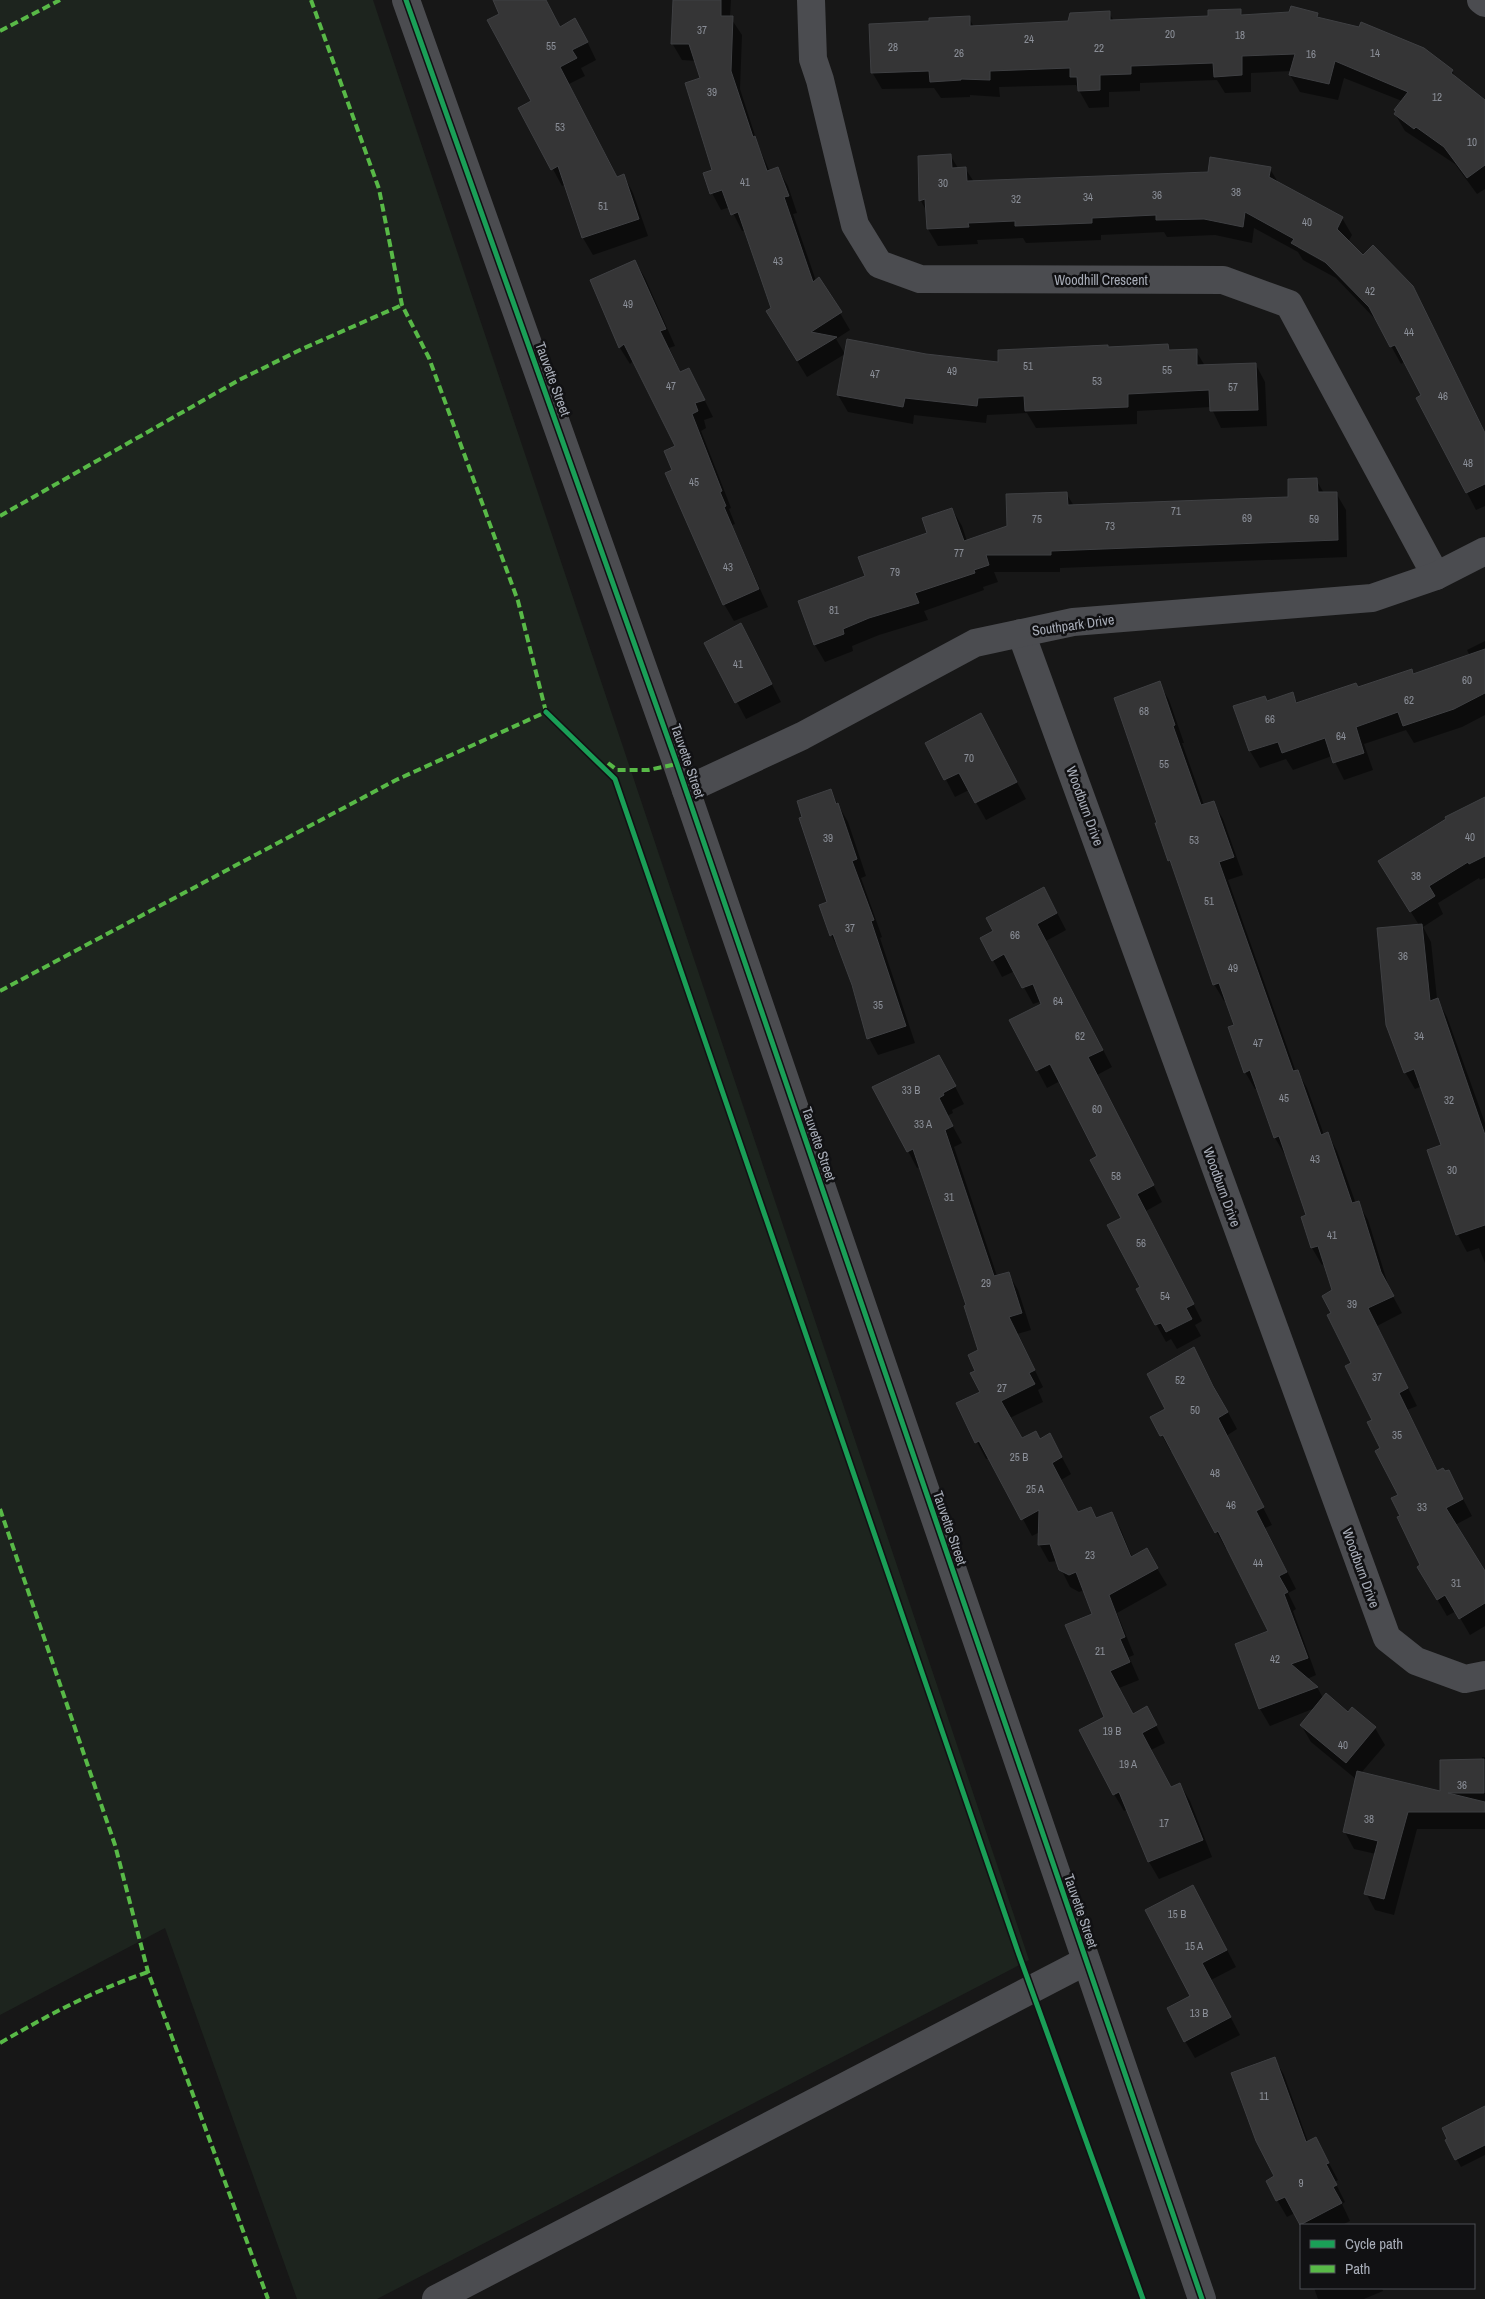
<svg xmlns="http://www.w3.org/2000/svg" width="1485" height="2299" font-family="'Archivo Narrow',sans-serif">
  <rect width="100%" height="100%" fill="#171717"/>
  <path fill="#1d241e" d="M0,0h373l656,1960 -652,339h-80l-132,-371 -165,87z"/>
  <g fill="#0007" fill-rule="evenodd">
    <path d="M494,0h51l15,28 25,9 11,23 -15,8 4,8 -16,8 49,94 6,-2 9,17 15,43 -55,19 -10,-17 -18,-54 -3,2 -42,-78 12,-6 -31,-88z"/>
    <path d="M674,0h57l-1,17 12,18 -2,54 18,56 12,27 8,-3 10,17 9,27 -4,1 23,67 24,32 10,17 -14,9 9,15 -38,23 -30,-49 -5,-20 -26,-78 -4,1 -12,-24 -9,3 -9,-17 2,-22 -12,-92 -6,-18 -14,-1 -10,-17z"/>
    <path d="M1240,10l3,6 74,-2 3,5 132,52 5,9 28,22v87l-8,5 -22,-30 -50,-33 -10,-17 7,-13 -58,-23 -6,22 -38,-8 -10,-17 1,-4 -40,2v19l-26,1 -8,-13 -77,3v8l-31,1v15l-20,1 -13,-23 -77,2 1,10 -30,-2v2l-29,1 -7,-10 -52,1 -10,-17 59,-49 38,-5 5,9 95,-5 40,-9 5,8 96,-3z"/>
    <path d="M950,155l8,13h7l9,14 296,-13 9,15 63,34 10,17 -4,7 15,15 49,30 73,145v74l-9,4 -58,-112 5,-3 -18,-34 -4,3 -23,-42 -42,-44 -33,-18 -5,-8 -44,-24 -2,15 -37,-8 -48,2 -3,-5 -63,3v5l-75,3 -3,-5 -46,2 1,4 -40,2 -10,-17 -1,-17 -6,-11 -2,-44zM1298,246l33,17 -1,3 -32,-18z"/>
    <path d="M635,261l10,17 30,68 -6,2 12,25 17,14 15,30 -9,3 2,8 -5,3 30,77 -2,1 6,15 -3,1 36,82 -34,14 -10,-17 -51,-133 3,-24 -43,-86 -3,3 -10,-16 -29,-67z"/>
    <path d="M1168,346l3,6 25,-1 9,15 51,-1 9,17 2,44 -46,2 -10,-21 -74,4v13l-101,4 -9,-15 -40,2 -1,8 -72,-8 -1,9 -65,-12 -10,-17 87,-40 74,8 110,-14z"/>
    <path d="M1316,480l8,13h12l10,17 1,47 -287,11v4h-66l4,10 -15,5 1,3 -60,21 4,9 -49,15 -27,11 1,5 -28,11 -10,-17 -16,-43 67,-25 62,-43 24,-25 10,17 5,15 41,-14 58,-34 8,13 216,-8z"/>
    <path d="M1485,641v74l-23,12 -48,16 -8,-13 -42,14 9,26 -29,10 -12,-24 -39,14 -7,-11 -26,9 -10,-17 -15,-44 32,-5 25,-8 6,10 60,-16 53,-17 3,4 56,-19 -3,-6z"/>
    <path d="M750,642l31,60 -35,17 -40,-75z"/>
    <path d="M1159,683l10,17 15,43h-2l22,62 9,-3 10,17 20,56 -15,5 68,192 1,-1 10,17 17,47 4,-1 9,17 19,53 2,-1 10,17 22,71 12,22 -25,13 40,80 -10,4 31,62 10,-1 24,45 -17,9 30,49v52l-15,9 -14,-24 -9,5 -28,-48 3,-2 -20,-50 -3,-20 -25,-75 -42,-107 2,-23 -9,-27 -3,1 -10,-17 -10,-30 6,-2 -21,-62 -2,1 -10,-17 -17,-50 -3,1 -10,-17 -10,-46 -9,-26 -2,1 -10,-17 -38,-112 -7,-12 -10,-37z"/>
    <path d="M990,732l36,67 -40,21 -17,-30 -14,7 -28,-54z"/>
    <path d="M830,791l18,31 18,54 -5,2 21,59 -2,1 35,105 -37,12 -9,-17 -28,-85 -10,-18 -2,-32z"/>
    <path d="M1485,798v80l-5,2 -1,-2 -41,25 5,11 -20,13 8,15 6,57 10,18 38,106v140l-6,-15 -12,4 -9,-17 -30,-84 15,-5 -21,-60 -7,3 -10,-17 14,-147 -29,-47z"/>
    <path d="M1053,905l13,25 -20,11 66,126 -15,8 65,127 -16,9 56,110 -7,4 6,11 -24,13 -6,-10 -5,3 -29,-53 4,-2 -19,-68 -23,-62 -39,-76 -13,7 -36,-68 32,-15 -1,-4 -9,3 -18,-33 -13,6 -9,-17z"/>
    <path d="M948,1073l16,31 -12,6 1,3 -6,3 15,27 -8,4 43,129 11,-3 10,17 13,40 -14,4 26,53 -5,3 5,12 -33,16 12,22h18l19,12 12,22 -10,6 17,33 19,6 15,-6 9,17 11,27 14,-7 21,35 -50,28 17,42 -5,2 10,23 -20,8 14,27 23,10 9,18 -14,7 20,38 9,-4 10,17 22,56 -53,22 -10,-17 -21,-53 -4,2 -10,-17 -20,-180 -10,-24 -5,2 -9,-5 -13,-26 -8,1 -10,-18 1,-12 -8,4 -42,-78 -4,1 -9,-17 5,-49 -5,-22 3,-21 -12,-44 -48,-139 -3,1 -9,-17z"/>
    <path d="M1194,1349l43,80 -11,7 46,89 -7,3 31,61 -8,4 8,16 -3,2 23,64 -9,4 10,8 6,11 25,16 4,-5 23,19 10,17 -24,28 80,19 41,-32v-3h3v72h-68l-23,86 -19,-5 -9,-17 10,-39 -22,-5 -9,-17 12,-52 -46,-38 -10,-17 14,-17 -45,18 -10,-17 -23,-65 32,-13 -42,-83 -1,1 -53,-97h-2l-19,-35 15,-8z"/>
    <path d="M1193,1886l43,81 -25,13 29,55 -45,23 -10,-17 6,-44z"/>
    <path d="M1274,2058l10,17 24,67 17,14 13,24 -3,2 10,20 -3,2 8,17 -8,4h-41l-6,-12 -8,4 -10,-17z"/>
    <path d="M1485,2107v48l-24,12 -14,-26z"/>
    <path d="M1314,2288h68l1,3 -19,8h-46z"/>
  </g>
  <g fill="#353536" stroke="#3f4043">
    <path d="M493,0h53l14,27 15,-9 13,24 -16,8 5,8 -17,9 57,110 7,-3 15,45 -57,19 -24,-72 -7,4 -33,-62 13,-7 -44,-81 12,-6z"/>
    <path d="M673,0h48v16h12l-2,55 22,66 2,-1 12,35 11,-4 11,29 -5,1 29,85 6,-5 23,35 -31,20 26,5 -40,24 -31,-50 5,-3 -33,-96 -7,3 -9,-25 -12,4 -7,-21 9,-3 -27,-87 15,-5 -11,-34h-18z"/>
    <path d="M1291,6l27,7 -1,4 42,10 2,-5 63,26 29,22 -2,3 34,27v65l-18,13 -23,-31 -28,-20 -2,2 -20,-15 2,-3 -2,-1 14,-18 -73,-31 -6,23 -40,-9 6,-21 -53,2v19l-28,2 -1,-14 -82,3v8l-31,1v15l-22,1 -1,-14h-7v-9l-80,3v9l-29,-1v1l-31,2 -1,-11 -58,2 -2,-49 60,-3v-3l41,-2v10l98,-5 2,-8 40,-2v9l98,-4v-6l33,-1v6l48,-3z"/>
    <path d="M951,154l1,14 14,-1 1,14 241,-9 2,-15 61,10 -2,10 74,40 -6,12 26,26 10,-10 40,41 72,147v51l-19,9 -50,-95 5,-3 -26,-50 -5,2 -21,-40 -44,-45 -34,-19 3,-4 -49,-27 -2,15 -39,-8 -48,1v-5l-64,3v5l-77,3v-5l-47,2 1,4 -42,2 -2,-30 -6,2 -1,-45z"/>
    <path d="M635,260l31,69 -6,2 20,41 9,-4 16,32 -10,3 3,8 -6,3 30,77 -2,1 6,14 -2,1 35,82 -36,16 -58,-132 7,-3 -8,-19 11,-5 -51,-102 -5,4 -29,-68z"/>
    <path d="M847,339l79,15 72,8v-12l110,-5v2l60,-3 1,6 28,-1v16l59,-2 2,47 -48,1 -1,-21 -81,4v13l-103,4 -1,-15 -46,2 -1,8 -72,-8 -2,9 -66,-12z"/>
    <path d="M1317,478l1,14h19l1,48 -287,11v4h-65l3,10 -15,5 1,3 -60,20 4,10 -50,15 -26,11 1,5 -30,11 -16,-44 67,-25 -7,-19 69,-24 -5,-15 30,-10 12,33 43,-15 -1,-32 61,-2 1,13 220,-8v-18z"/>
    <path d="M741,623l31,61 -37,19 -31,-60z"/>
    <path d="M1485,649v44l-31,16 -51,17 -5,-14 -42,15 8,26 -31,10 -8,-25 -43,15 -4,-11 -29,9 -16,-45 32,-10 2,5 26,-9 3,11 60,-20 2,4 54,-18 1,5z"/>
    <path d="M1160,681l15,44 -2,1 28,79 13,-4 20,56 -15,5 74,209 5,-1 23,65 7,-3 24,71 7,-2 22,71 13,24 -26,12 40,80 -9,5 38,78 6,-3 2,3 4,-1 14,29 -17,9 39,63v32l-26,16 -14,-24 -8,5 -20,-33 3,-2 -23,-48 3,-1 -9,-18 7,-3 -23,-44 5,-3 -13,-26 5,-2 -27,-54 6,-3 -24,-48 4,-2 -9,-17 10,-6 -14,-44 -7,2 -10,-31 5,-2 -27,-79 -5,2 -24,-68 -6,3 -16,-46 6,-2 -15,-42 -6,2 -43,-125 -2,1 -13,-38h2l-43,-125z"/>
    <path d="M981,713l36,69 -42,21 -16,-30 -15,7 -19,-37z"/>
    <path d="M831,789l5,15 2,-1 19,56 -5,2 22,59 -3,1 35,105 -39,13 -15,-54 -19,-51 -3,2 -11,-31 8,-3 -28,-84 3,-1 -5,-16z"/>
    <path d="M1485,797v59l-16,8 -1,-2 -39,24 6,10 -25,16 -32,-51 68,-42 -1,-2z"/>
    <path d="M1044,887l13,26 -20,11 66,126 -15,7 66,128 -17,9 57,110 -8,4 6,11 -26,13 -5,-9 -6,2 -19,-36 4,-2 -33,-62 14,-7 -31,-58 7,-4 -47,-92 -14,7 -27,-51 32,-16 -8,-20 -11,4 -18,-34 -12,7 -12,-23 13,-7 -7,-13z"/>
    <path d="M1422,924l8,77 8,-3 47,137v90l-29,10 -29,-85 14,-5 -27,-76 -10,4 -18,-48 -9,-97z"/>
    <path d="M939,1055l17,31 -13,7 1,2 -5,3 14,28 -8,4 49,146 15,-4 13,41 -13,4 26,53 -6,3 6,11 -34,17 21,37 14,-7 4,8 10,-6 12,24 -10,6 26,49 13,-5 5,11 16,-6 19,45 16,-9 11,20 -49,27 16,42 -5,2 10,23 -20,9 23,43 14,-8 10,19 -15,8 29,54 9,-4 23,57 -55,22 -29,-70 -6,3 -34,-65 25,-13 -39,-92 27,-11 -16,-42 -7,3 -10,-5 -9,-26 -12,1 1,-35 -18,10 -42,-79 -4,2 -19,-40 24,-11 -10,-19 5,-2 -7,-16 10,-5 -14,-44 2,-1 -53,-156 -6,3 -35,-65z"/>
    <path d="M1194,1347l19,39 15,26 -10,6 46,89 -8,4 31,61 -8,4 9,16 -4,2 24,64 -17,6 27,23 -59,22 -24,-65 33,-13 -50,-100 -3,2 -52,-98 -3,1 -10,-19 15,-8 -18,-35z"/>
    <path d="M1326,1693l22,19 4,-5 24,20 -30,36 -46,-38z"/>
    <path d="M1484,1759v34h-36l37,9v10h-77l-24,87 -20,-5 14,-53 -35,-9 14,-61 83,20v-31z"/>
    <path d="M1193,1885l34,65 -25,13 29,54 -47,25 -17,-34 23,-12 -45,-86z"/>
    <path d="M1275,2057l31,85 10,-5 13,26 -3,1 11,21 -4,2 9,16 -42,22 -15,-28 -9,4 -10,-20 8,-5 -18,-35 -25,-68z"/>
    <path d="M1485,2106v39l-30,15 -10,-20 2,-1 -5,-11z"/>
  </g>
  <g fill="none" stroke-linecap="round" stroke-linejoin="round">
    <g stroke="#4b4c50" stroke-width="28">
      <path d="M406,0l271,764 525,1535"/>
      <path d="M811,0l2,59 7,21 35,145 24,39 41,15 303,1 66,24 147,272"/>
      <path d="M1481,0l4,3"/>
      <path d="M1021,633l366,1005 29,23 49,18 20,-4"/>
      <path d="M686,790l116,-54 173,-93 98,-21 299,-24 64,-22 49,-25"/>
      <path d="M436,2299l650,-338"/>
    </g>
    <g stroke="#58b947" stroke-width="4" stroke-dasharray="8 4" stroke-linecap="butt">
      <path d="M311,0l68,189 23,116 27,53 89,243 28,111 2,2"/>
      <path d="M0,31l60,-31"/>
      <path d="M0,516l239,-136 63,-31 100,-44"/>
      <path d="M608,763l9,7h31l29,-6"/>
      <path d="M0,991l396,-211 150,-68"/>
      <path d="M0,1509l115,336 33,127 120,327"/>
      <path d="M0,2043c50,-29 93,-52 148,-71"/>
    </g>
    <g stroke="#111113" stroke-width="8">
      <g id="cycleway">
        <path d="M406,0l271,764 525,1535"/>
        <path d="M546,712l69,67 403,1173 125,347"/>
      </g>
    </g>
    <use href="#cycleway" stroke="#1a9f57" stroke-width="5"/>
  </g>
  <g text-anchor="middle" stroke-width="5" stroke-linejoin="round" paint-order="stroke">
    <g font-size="11" fill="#8b8f98">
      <text x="702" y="34">37</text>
      <text x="1170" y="38">20</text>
      <text x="1240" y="39">18</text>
      <text x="1029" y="43">24</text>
      <text x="551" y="50">55</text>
      <text x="893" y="51">28</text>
      <text x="1099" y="52">22</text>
      <text x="959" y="57">26</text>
      <text x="1375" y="57">14</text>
      <text x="1311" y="58">16</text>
      <text x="712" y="96">39</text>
      <text x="1437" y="101">12</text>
      <text x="560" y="131">53</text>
      <text x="1472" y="146">10</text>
      <text x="745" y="186">41</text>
      <text x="943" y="187">30</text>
      <text x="1236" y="196">38</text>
      <text x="1157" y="199">36</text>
      <text x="1088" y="201">34</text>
      <text x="1016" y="203">32</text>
      <text x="603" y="210">51</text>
      <text x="1307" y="226">40</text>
      <text x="778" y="265">43</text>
      <text x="1370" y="295">42</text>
      <text x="628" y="308">49</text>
      <text x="1409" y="336">44</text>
      <text x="1028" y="370">51</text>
      <text x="1167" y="374">55</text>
      <text x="952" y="375">49</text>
      <text x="875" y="378">47</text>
      <text x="1097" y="385">53</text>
      <text x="671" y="390">47</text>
      <text x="1233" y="391">57</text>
      <text x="1443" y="400">46</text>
      <text x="1468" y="467">48</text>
      <text x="694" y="486">45</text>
      <text x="1176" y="515">71</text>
      <text x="1247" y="522">69</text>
      <text x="1037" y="523">75</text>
      <text x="1314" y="523">59</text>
      <text x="1110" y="530">73</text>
      <text x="959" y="557">77</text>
      <text x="728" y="571">43</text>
      <text x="895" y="576">79</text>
      <text x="834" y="614">81</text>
      <text x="738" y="668">41</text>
      <text x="1467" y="684">60</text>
      <text x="1409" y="704">62</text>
      <text x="1144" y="715">68</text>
      <text x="1270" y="723">66</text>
      <text x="1341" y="740">64</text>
      <text x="969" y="762">70</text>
      <text x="1164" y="768">55</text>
      <text x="1470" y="841">40</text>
      <text x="828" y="842">39</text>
      <text x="1194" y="844">53</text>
      <text x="1416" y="880">38</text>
      <text x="1209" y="905">51</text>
      <text x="850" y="932">37</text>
      <text x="1015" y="939">66</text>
      <text x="1403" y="960">36</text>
      <text x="1233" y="972">49</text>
      <text x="1058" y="1005">64</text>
      <text x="878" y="1009">35</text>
      <text x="1080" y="1040">62</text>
      <text x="1419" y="1040">34</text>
      <text x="1258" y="1047">47</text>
      <text x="911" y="1094">33 B</text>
      <text x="1284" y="1102">45</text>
      <text x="1449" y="1104">32</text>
      <text x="1097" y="1113">60</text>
      <text x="923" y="1128">33 A</text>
      <text x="1315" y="1163">43</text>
      <text x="1452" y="1174">30</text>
      <text x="1116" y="1180">58</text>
      <text x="949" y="1201">31</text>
      <text x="1332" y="1239">41</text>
      <text x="1141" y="1247">56</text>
      <text x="986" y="1287">29</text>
      <text x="1165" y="1300">54</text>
      <text x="1352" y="1308">39</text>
      <text x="1377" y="1381">37</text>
      <text x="1180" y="1384">52</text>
      <text x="1002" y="1392">27</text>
      <text x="1195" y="1414">50</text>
      <text x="1397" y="1439">35</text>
      <text x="1019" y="1461">25 B</text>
      <text x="1215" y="1477">48</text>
      <text x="1035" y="1493">25 A</text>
      <text x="1231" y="1509">46</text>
      <text x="1422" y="1511">33</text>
      <text x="1090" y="1559">23</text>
      <text x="1258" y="1567">44</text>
      <text x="1456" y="1587">31</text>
      <text x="1100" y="1655">21</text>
      <text x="1275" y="1663">42</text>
      <text x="1112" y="1735">19 B</text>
      <text x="1343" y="1749">40</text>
      <text x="1128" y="1768">19 A</text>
      <text x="1462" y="1789">36</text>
      <text x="1369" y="1823">38</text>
      <text x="1164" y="1827">17</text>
      <text x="1177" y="1918">15 B</text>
      <text x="1194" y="1950">15 A</text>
      <text x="1199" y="2017">13 B</text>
      <text x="1264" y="2100">11</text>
      <text x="1301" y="2187">9</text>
    </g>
    <g font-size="14" fill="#a8adb8" stroke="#111113">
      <text x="1101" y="285">Woodhill Crescent</text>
      <text transform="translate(553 379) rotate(70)" y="5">Tauvette Street</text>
      <text transform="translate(1073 625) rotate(-8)" y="5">Southpark Drive</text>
      <text transform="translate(688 761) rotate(71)" y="5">Tauvette Street</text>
      <text transform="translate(1085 806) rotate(70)" y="5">Woodburn Drive</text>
      <text transform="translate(819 1144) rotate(71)" y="5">Tauvette Street</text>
      <text transform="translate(1222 1187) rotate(70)" y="5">Woodburn Drive</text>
      <text transform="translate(950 1528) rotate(71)" y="5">Tauvette Street</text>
      <text transform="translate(1361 1568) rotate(70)" y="5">Woodburn Drive</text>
      <text transform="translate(1081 1911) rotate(71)" y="5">Tauvette Street</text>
    </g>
  </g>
  <rect x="1300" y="2224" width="175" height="65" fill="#111113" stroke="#4d4f55"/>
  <rect x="1310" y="2240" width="25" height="8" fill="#1a9f57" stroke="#4d4f55"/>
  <text x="1345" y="2249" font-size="15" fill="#a8adb8">Cycle path</text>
  <rect x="1310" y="2265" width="25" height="8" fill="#58b947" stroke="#4d4f55"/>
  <text x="1345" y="2274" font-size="15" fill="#a8adb8">Path</text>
</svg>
